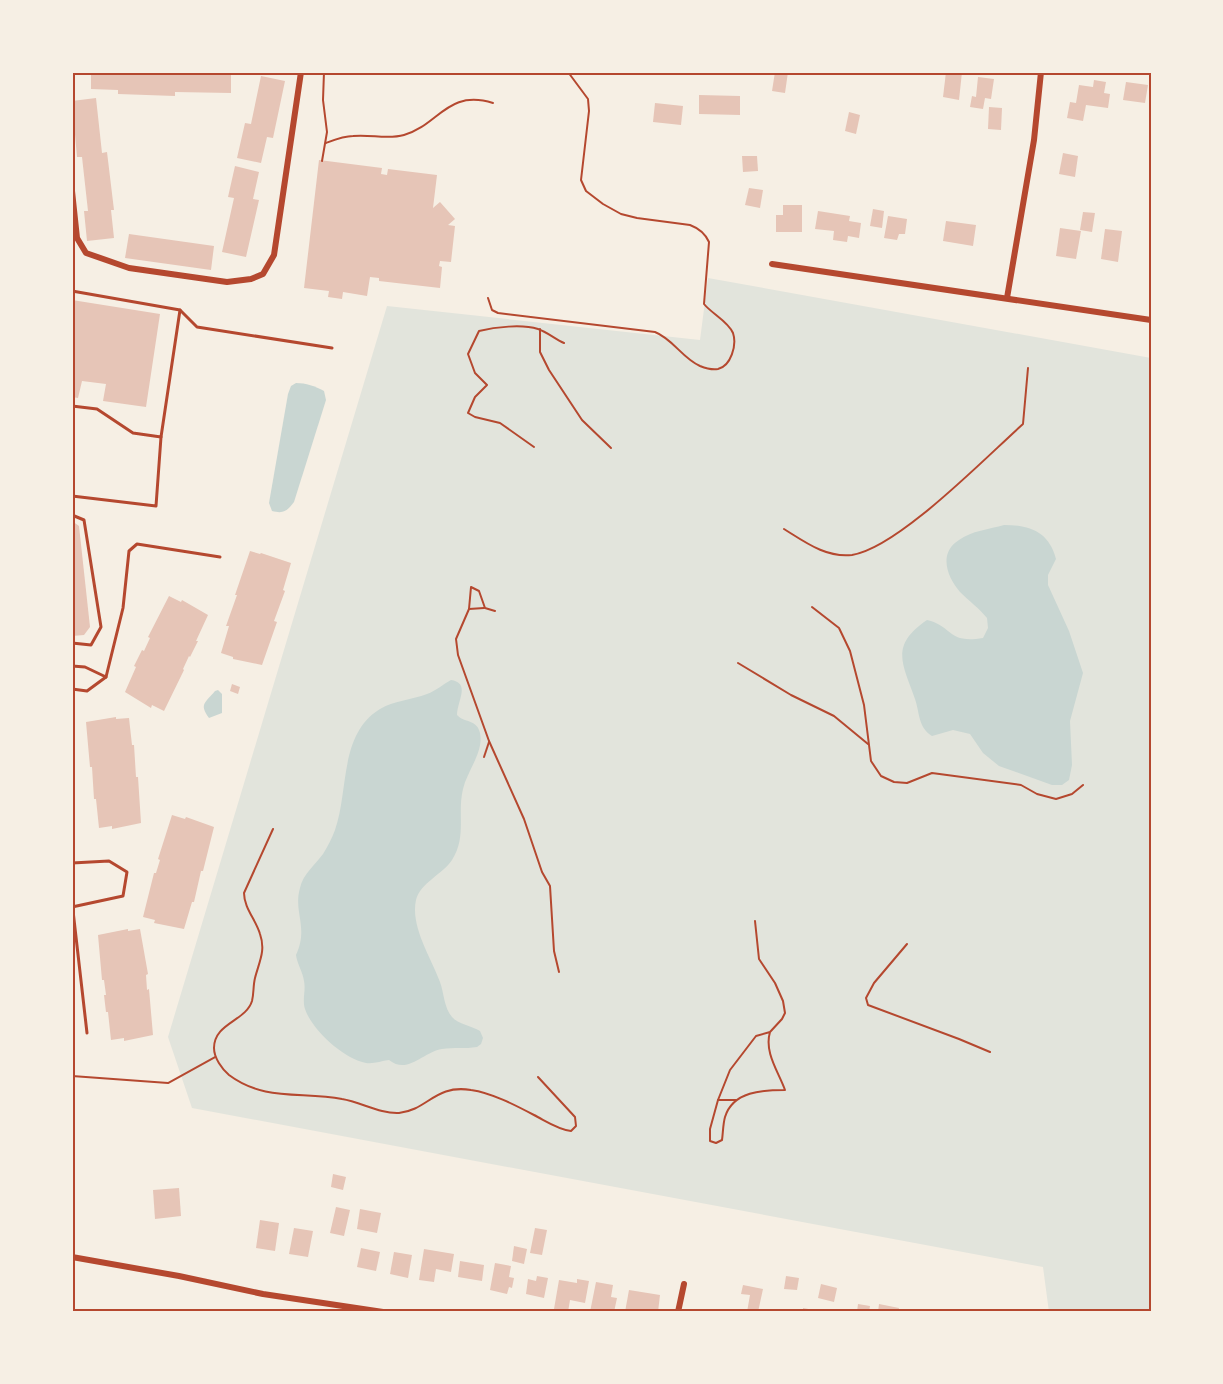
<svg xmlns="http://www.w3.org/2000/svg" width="1223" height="1384" font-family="Arial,sans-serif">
  <rect width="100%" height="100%" fill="#f6efe4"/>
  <path fill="#e2e4dc" d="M708,278l443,80v954h-102l-6,-45 -851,-159 -24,-71 219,-731 313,34z"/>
  <g fill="#c9d6d2">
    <path d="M296,383c10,0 19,3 28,8l2,9 -32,102c-7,9 -10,12 -22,9l-3,-8 19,-109 3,-8z"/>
    <path d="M1004,525c26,0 45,7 52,34l-8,16v10l21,46 14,42 -13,48 2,44 -3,15 -7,5h-10l-53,-19 -16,-13 -13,-19 -17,-4 -21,6c-14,-9 -12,-22 -17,-37 -12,-35 -26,-53 12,-79 26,6 20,24 56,18l5,-10 -1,-10c-8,-10 -18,-17 -27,-26 -13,-15 -22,-39 -1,-52 12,-9 31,-11 45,-15z"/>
    <path d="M451,680c20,3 6,21 6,35 7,8 20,4 23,18 4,19 -13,38 -17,56 -6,24 4,48 -11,71 -9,14 -32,23 -36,40 -6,27 16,59 24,82 4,11 4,26 12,35 6,7 20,9 28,14l3,7 -2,6 -4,3c-12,2 -23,0 -35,2 -19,3 -34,26 -53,11 -8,1 -15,4 -23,3 -22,-4 -54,-33 -61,-54 -3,-9 1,-19 -1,-28 -1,-9 -7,-17 -8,-26 13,-28 -3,-43 4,-67 3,-14 15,-23 23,-34 5,-8 9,-16 12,-24 14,-40 4,-96 45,-121 15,-9 32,-9 47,-15 9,-3 16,-10 24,-14z"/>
    <path d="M218,690l4,4v19l-13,5c-10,-14 -4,-15 6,-27z"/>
  </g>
  <g fill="#e6c5b7">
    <path d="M91,72h140v21l-56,-1v4l-57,-2v-4l-27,-1z"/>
    <path d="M775,72h13l-3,21 -13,-2z"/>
    <path d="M946,72h16l-3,28 -16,-3z"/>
    <path d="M261,76l24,5 -12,57 -6,-1 -6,26 -24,-5 8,-35 6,1z"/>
    <path d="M978,77l16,2 -3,20 -6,-1 -2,11 -13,-2 2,-11 4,1z"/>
    <path d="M1094,80l12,2 -2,11 6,1 -2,14 -22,-3 -3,16 -16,-3 3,-16 6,1 3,-18 14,2z"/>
    <path d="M1126,82l22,3 -3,18 -22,-3z"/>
    <path d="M699,95l41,1v19l-41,-1z"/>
    <path d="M96,98l6,55 5,-1 7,58h-3l3,28 -27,3 -3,-30h4l-6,-54h-5l-5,-56z"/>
    <path d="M655,103l28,3 -2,19 -28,-3z"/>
    <path d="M989,107l13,1 -1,22 -13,-1z"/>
    <path d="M849,112l11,3 -4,19 -11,-3z"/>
    <path d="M1063,153l15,3 -3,21 -16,-3z"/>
    <path d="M742,156h15l1,15 -15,1z"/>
    <path d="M319,160l63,8 -1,6 6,1 1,-6 49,6 -4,33 7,-6 15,17 -7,6 7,1 -4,36 -11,-1 -1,5 3,1 -2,21 -61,-7v-3l-9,-1 -3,19 -24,-4 -1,7 -14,-2 1,-6 -25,-3z"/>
    <path d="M235,166l24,6 -6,27 6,1 -13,57 -24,-5 12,-54 -6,-1z"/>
    <path d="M749,188l14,2 -3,18 -15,-3z"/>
    <path d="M783,205h19v27h-26v-17h7z"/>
    <path d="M873,209l11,2 -2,17 -12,-2z"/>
    <path d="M818,211l32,5 -1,5 12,2 -2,15 -11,-2 -1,6 -14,-2 1,-9 -19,-2z"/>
    <path d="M1083,212l12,1 -3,19 -12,-2z"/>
    <path d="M888,216l19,3 -2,15h-6l-2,6 -13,-2z"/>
    <path d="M946,221l30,4 -3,21 -30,-5z"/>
    <path d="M1060,228l21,3 -5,28 -20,-3z"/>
    <path d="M1105,229l17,2 -4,31 -17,-3z"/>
    <path d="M129,234l85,12 -3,24 -86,-12z"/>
    <path d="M72,300l88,14 -14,93 -43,-6 3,-17 -24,-3 -4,17 -6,-1z"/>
    <path d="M72,521l7,5 11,101 -6,8 -12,1z"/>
    <path d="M250,551l10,3 1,-1 30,10 -8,27 2,1 -11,30 3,1 -15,43 -29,-6v-2l-12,-4 8,-27h-3l11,-31h-2z"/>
    <path d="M169,596l12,6 1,-2 26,15 -12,26h2l-8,16 -1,-1 -6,13 1,1 -20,41 -12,-6 -1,3 -26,-16 11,-25 -2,-1 8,-16 2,1 6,-13 -2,-1z"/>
    <path d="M232,684l8,3 -2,7 -8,-3z"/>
    <path d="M116,717v2l13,-1 3,27h2l2,32h2l3,46 -29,6v-3l-13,2 -3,-29h-2l-2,-32h-2l-4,-45z"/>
    <path d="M172,815l13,4 1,-2 28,10 -11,44h-2l-7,31h-2l-8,27 -30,-6 1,-3 -12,-3 11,-44h2l4,-13 -2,-1z"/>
    <path d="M128,929v2l12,-2 8,45 -2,1 1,15 2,-1 4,46 -29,6v-3l-13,2 -3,-28h-2l-2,-17h2l-2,-15h-2l-4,-45z"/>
    <path d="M333,1174l13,3 -3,13 -12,-3z"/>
    <path d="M179,1188l2,28 -26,3 -2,-29z"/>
    <path d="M336,1207l14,3 -6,26 -14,-3z"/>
    <path d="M360,1209l21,4 -4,20 -20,-4z"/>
    <path d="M260,1220l19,3 -4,28 -19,-3z"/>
    <path d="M294,1228l19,3 -5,26 -19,-3z"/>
    <path d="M535,1228l12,2 -5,25 -12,-2z"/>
    <path d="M514,1246l13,3 -3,15 -12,-3z"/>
    <path d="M361,1248l19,4 -4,19 -19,-4z"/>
    <path d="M424,1249l30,5 -3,18 -15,-3 -2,13 -15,-2z"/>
    <path d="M394,1252l18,3 -4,23 -18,-4z"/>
    <path d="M460,1261l24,4 -2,16 -24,-4z"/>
    <path d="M495,1263l16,3 -2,11 5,1 -2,10 -3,-1 -2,7 -17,-4z"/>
    <path d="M537,1276l11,2 -4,20 -18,-4 2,-15 8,2z"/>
    <path d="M786,1276l13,2 -2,12 -13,-1z"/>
    <path d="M577,1279l12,2 -4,22 -15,-3 -2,12 -14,-3 5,-29 18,3z"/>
    <path d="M596,1282l17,3 -2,12 6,1 -3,14h-24z"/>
    <path d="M821,1284l16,4 -3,14 -16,-4z"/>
    <path d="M743,1285l20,4 -5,23h-11l3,-17 -9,-1z"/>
    <path d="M629,1290l31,5 -2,17h-33z"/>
    <path d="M858,1304l12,2 -1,6h-12z"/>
    <path d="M879,1304l20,4 -1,4h-20z"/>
    <path d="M803,1308l16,3v1h-16z"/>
  </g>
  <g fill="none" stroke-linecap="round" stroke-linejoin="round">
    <g stroke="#b5482f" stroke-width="2">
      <path d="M326,143c8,-3 18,-7 27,-7 18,-2 34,4 51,-1 35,-10 43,-46 89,-32"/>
      <path d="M322,161l5,-29 -4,-32 1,-28"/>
      <path d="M488,298l4,12 6,3 157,19c18,7 27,26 45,34 5,2 12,4 18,3 13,-3 19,-24 15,-36 -5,-12 -21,-19 -29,-29l5,-62c-4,-9 -11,-14 -19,-17l-53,-7 -16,-4 -18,-10 -17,-13 -5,-11 8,-69 -1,-12 -20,-27"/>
      <path d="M540,329v23l9,18 33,50 29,28"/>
      <path d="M534,447l-34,-24 -25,-6 -7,-4 7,-16 12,-12 -12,-12 -7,-19 11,-23c16,-4 43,-7 59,-2 9,3 17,10 26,14"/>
      <path d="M784,529c21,13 42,29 68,26 46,-7 134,-98 171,-131l5,-56"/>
      <path d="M812,607l27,21 11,23 14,54 7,56 10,15 13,6 13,1 25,-10 89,12 16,9 19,5 16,-5 11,-9"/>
      <path d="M469,609l15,-1"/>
      <path d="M495,611l-10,-3 -6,-17 -8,-4 -2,22 -13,30 2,16 31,86 35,78 18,53 8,14 4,65 5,21"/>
      <path d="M738,663l53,32 43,21 34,28"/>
      <path d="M484,757l5,-15"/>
      <path d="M273,829l-29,64c0,15 12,27 16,41 6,17 -1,28 -5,44 -2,8 -1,15 -3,23 -6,20 -38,22 -38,47 0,10 8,21 15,27 36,27 73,16 113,24 19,3 38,15 57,14 29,-3 36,-29 72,-23 21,3 44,15 63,25 12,6 23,14 37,16l5,-5 -1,-9 -37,-40"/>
      <path d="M755,921l4,38 16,24 8,18 2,12 -3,6 -12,13 -14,4 -26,34 -12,30 -8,29v12l6,2 6,-3c1,-7 1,-16 3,-23 8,-26 38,-27 60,-27 -7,-19 -21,-38 -15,-58"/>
      <path d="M907,944l-33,39 -8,15 2,7 91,34 31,13"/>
      <path d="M72,1076l96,7 47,-26"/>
      <path d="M718,1100h18"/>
    </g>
    <g stroke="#b5482f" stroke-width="3">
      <path d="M72,291l108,19 -19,127 -28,-4 -36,-24 -25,-3"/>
      <path d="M180,310l17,17 135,21"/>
      <path d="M72,496l84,10 5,-69"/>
      <path d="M72,515l12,5 17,107 -10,18 -19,-2"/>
      <path d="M72,666l13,1 21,10"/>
      <path d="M72,689l15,2 19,-14 17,-69 6,-57 8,-7 83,13"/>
      <path d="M72,863l37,-2 18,11 -4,24 -51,11"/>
      <path d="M72,902l15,131"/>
    </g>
    <g stroke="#b5482f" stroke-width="6">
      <path d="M72,191l5,47 9,15 43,15 98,14 24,-3 12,-5 11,-19 27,-183"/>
      <path d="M772,264l379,56"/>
      <path d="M1007,298l27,-158 7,-68"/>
      <path d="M72,1257l107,19 84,18 120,18"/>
      <path d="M678,1312l6,-28"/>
    </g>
  </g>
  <rect width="1223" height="1384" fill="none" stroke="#f6efe4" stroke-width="147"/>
  <rect x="74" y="74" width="1076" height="1236" fill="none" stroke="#b5482f" stroke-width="2"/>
</svg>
